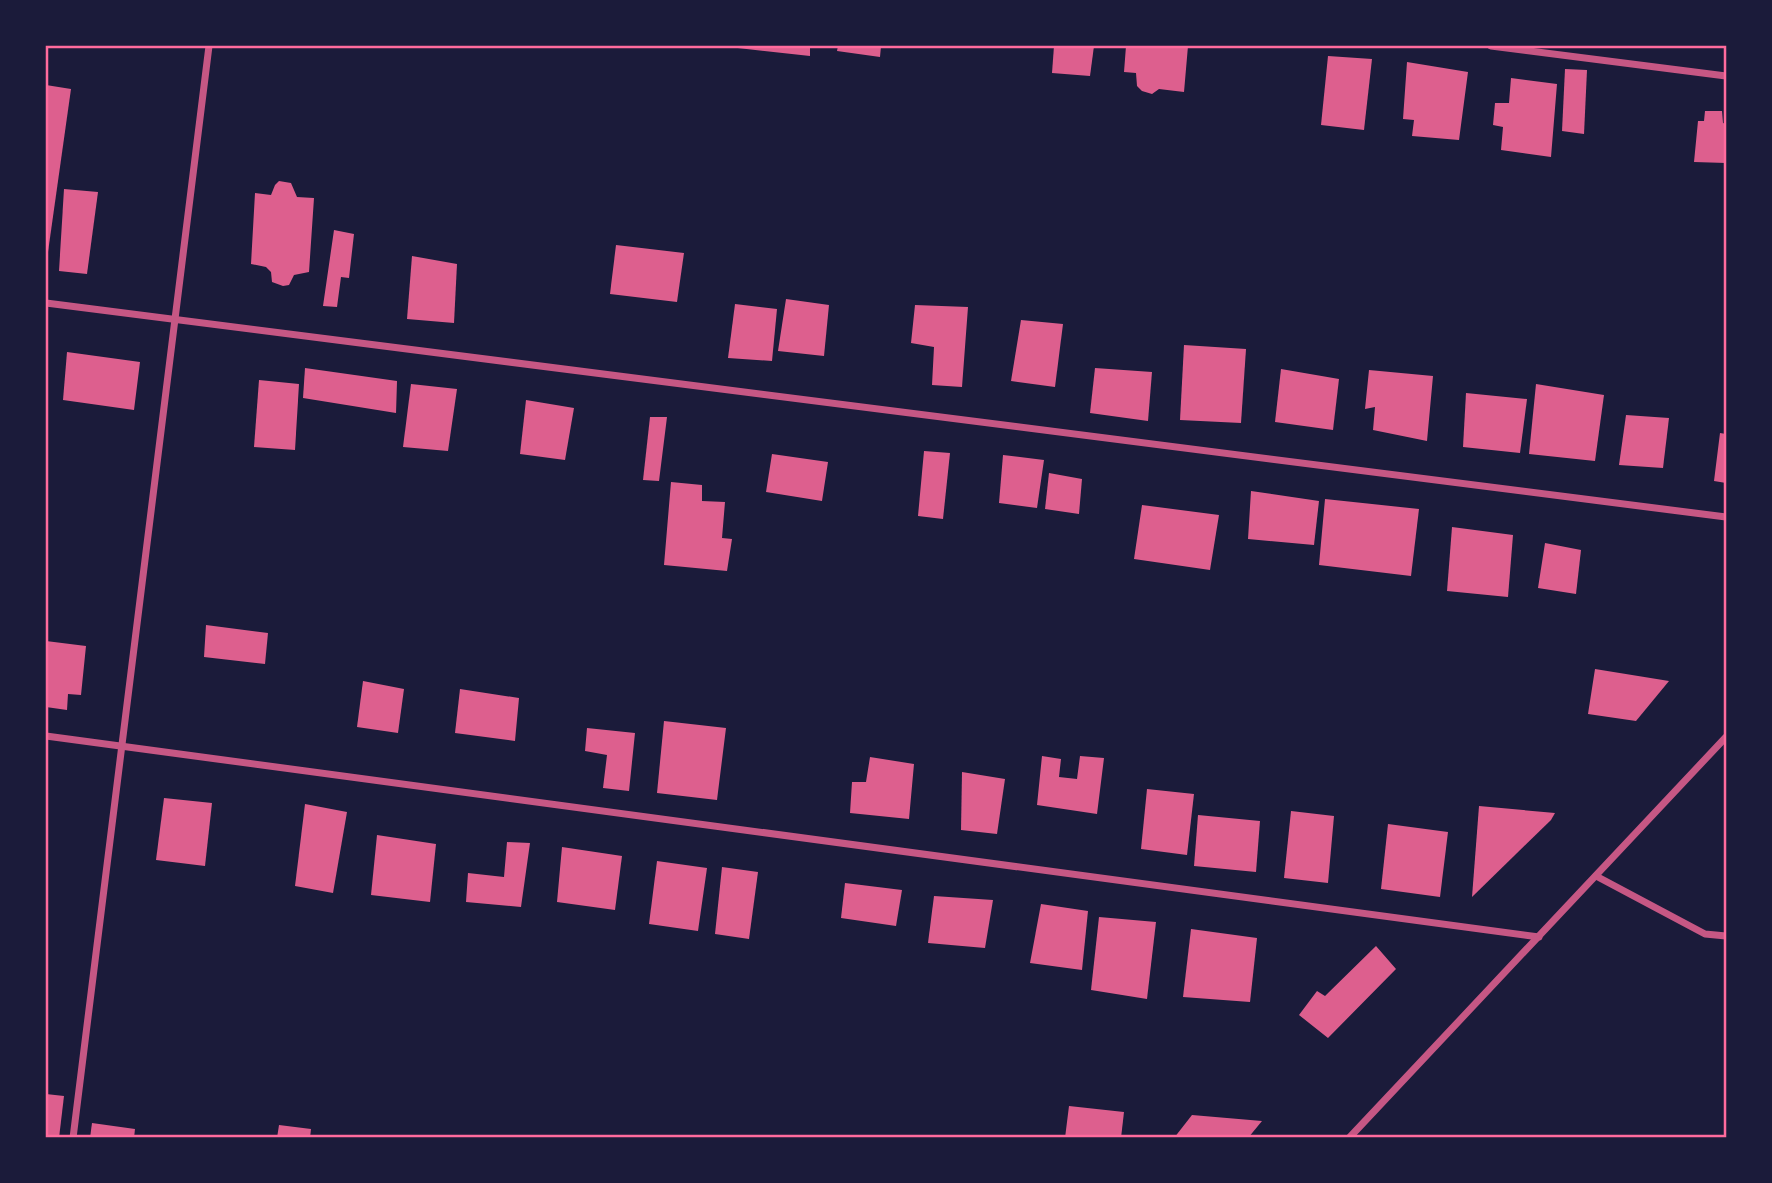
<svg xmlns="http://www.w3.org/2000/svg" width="1772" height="1183" font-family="'IBM Plex Sans',sans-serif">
  <rect width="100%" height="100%" fill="#1b1b3a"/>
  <g fill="#dd5f8e">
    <path d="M729,46h81v10l-81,-9z"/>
    <path d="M838,46h43l-1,11 -43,-6z"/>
    <path d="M1054,46h40l-4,30 -38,-3z"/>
    <path d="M1126,46h62l-4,46 -25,-3 -7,5 -10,-3 -5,-5 -1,-13 -12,-1z"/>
    <path d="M1328,56l44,3 -8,71 -43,-5z"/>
    <path d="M1407,62l61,10 -9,68 -47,-4 2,-16 -11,-1z"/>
    <path d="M1565,69l22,1 -3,64 -22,-3z"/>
    <path d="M1511,78l46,6 -6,73 -50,-7 2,-23 -10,-2 2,-22h14z"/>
    <path d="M46,85l25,4 -24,170h-1z"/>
    <path d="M1705,111h17l1,12 3,1v39l-32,-1 4,-41h6z"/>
    <path d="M279,181l12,2 6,14 17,1 -5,74 -15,3 -5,10 -6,1 -11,-4 -1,-10 -5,-5 -15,-3 4,-71 16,2 4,-10z"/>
    <path d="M64,189l34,3 -11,82 -28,-3z"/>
    <path d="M334,230l20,4 -5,44 -8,-1 -4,30 -14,-1z"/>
    <path d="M616,245l68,8 -7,49 -67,-8z"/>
    <path d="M412,256l45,8 -3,59 -47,-4z"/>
    <path d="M786,299l43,6 -5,51 -46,-5z"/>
    <path d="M735,304l42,5 -5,52 -44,-3z"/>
    <path d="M915,305l53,2 -6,80 -30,-2 2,-38 -23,-4z"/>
    <path d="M1021,320l42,4 -8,63 -44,-6z"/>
    <path d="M1184,345l62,4 -5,74 -61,-3z"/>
    <path d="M67,352l73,10 -6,48 -71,-10z"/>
    <path d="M305,368l92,13 -1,32 -93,-15z"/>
    <path d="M1095,368l57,4 -4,49 -58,-8z"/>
    <path d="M1281,369l58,10 -6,51 -58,-8z"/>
    <path d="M1369,370l64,6 -6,65 -54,-11 2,-23 -10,2z"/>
    <path d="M259,380l40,4 -4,66 -41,-3z"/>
    <path d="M411,384l46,5 -9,62 -45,-4z"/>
    <path d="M1536,384l68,11 -9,66 -66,-7z"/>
    <path d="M1466,393l61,6 -7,54 -57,-6z"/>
    <path d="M526,400l48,8 -9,52 -45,-6z"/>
    <path d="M1626,415l43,3 -6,50 -44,-3z"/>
    <path d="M650,417h17l-8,64 -16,-1z"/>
    <path d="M1720,433l6,1v49l-12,-2z"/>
    <path d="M924,451l26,2 -7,66 -25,-3z"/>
    <path d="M772,454l56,8 -6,39 -56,-9z"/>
    <path d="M1003,455l41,5 -7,48 -38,-5z"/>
    <path d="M1049,473l33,6 -3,35 -34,-5z"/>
    <path d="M671,482l31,3v16l23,1 -3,36 10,1 -5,32 -63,-6z"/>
    <path d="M1251,491l68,10 -5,44 -66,-6z"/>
    <path d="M1325,499l94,10 -8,67 -92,-11z"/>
    <path d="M1142,505l77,10 -9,55 -76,-11z"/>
    <path d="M1452,527l61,8 -5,62 -61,-6z"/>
    <path d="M1545,543l36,7 -5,44 -38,-6z"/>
    <path d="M206,625l62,8 -3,31 -61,-7z"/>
    <path d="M46,641l40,5 -5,49 -13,-1 -1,16 -21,-3z"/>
    <path d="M1595,669l74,12 -33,40 -48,-7z"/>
    <path d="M363,681l41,8 -6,44 -41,-6z"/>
    <path d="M460,689l59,9 -4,43 -60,-8z"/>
    <path d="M664,721l62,7 -9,72 -60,-7z"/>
    <path d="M587,728l48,5 -6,58 -26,-3 4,-33 -22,-4z"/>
    <path d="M1042,756l19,3 -2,18 18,2 3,-23 24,2 -7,56 -60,-9z"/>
    <path d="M870,757l44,7 -5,55 -59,-6 2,-31h14z"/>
    <path d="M962,772l43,7 -8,55 -36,-4z"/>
    <path d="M1147,789l47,5 -7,61 -46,-6z"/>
    <path d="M164,798l48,5 -7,63 -49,-6z"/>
    <path d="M305,804l42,8 -14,81 -38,-7z"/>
    <path d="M1479,806l76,7 -4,7 -79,77z"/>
    <path d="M1291,811l43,5 -6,67 -44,-5z"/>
    <path d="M1198,815l62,6 -4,51 -62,-6z"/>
    <path d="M1388,824l60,8 -8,65 -59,-8z"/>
    <path d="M377,835l59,9 -6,58 -59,-7z"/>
    <path d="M507,842l23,1 -9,64 -55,-5 2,-29 36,4z"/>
    <path d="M562,847l60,9 -7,54 -58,-8z"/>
    <path d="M657,861l50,7 -9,63 -49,-7z"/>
    <path d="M722,867l36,5 -9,67 -34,-5z"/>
    <path d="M845,883l57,7 -6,36 -55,-8z"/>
    <path d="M934,896l59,4 -8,48 -57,-5z"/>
    <path d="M1041,904l47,7 -6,59 -52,-7z"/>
    <path d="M1099,917l57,5 -9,77 -56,-9z"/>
    <path d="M1191,929l66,9 -7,64 -67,-5z"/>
    <path d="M1376,946l20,23 -68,69 -29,-23 18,-24 8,5z"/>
    <path d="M46,1094l18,2 -5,42h-13z"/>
    <path d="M1069,1106l55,6 -3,26h-56z"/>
    <path d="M1192,1115l70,6 -14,17h-74z"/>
    <path d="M92,1123l43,6 -1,9h-44z"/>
    <path d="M279,1125l32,4 -1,9h-33z"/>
  </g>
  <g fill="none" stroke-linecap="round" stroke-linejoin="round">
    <g stroke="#c65784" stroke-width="7">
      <path d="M1491,46l235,30"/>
      <path d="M46,303l1680,214"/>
      <path d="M46,736l1493,201"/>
      <path d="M1596,876l109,58 21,2"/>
      <path d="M73,1138l136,-1092"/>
      <path d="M1349,1138l377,-401"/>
    </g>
  </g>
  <rect width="1772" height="1183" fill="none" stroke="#1b1b3a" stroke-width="94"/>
  <rect x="47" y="47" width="1678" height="1089" fill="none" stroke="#ff6b9d" stroke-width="2.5"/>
</svg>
